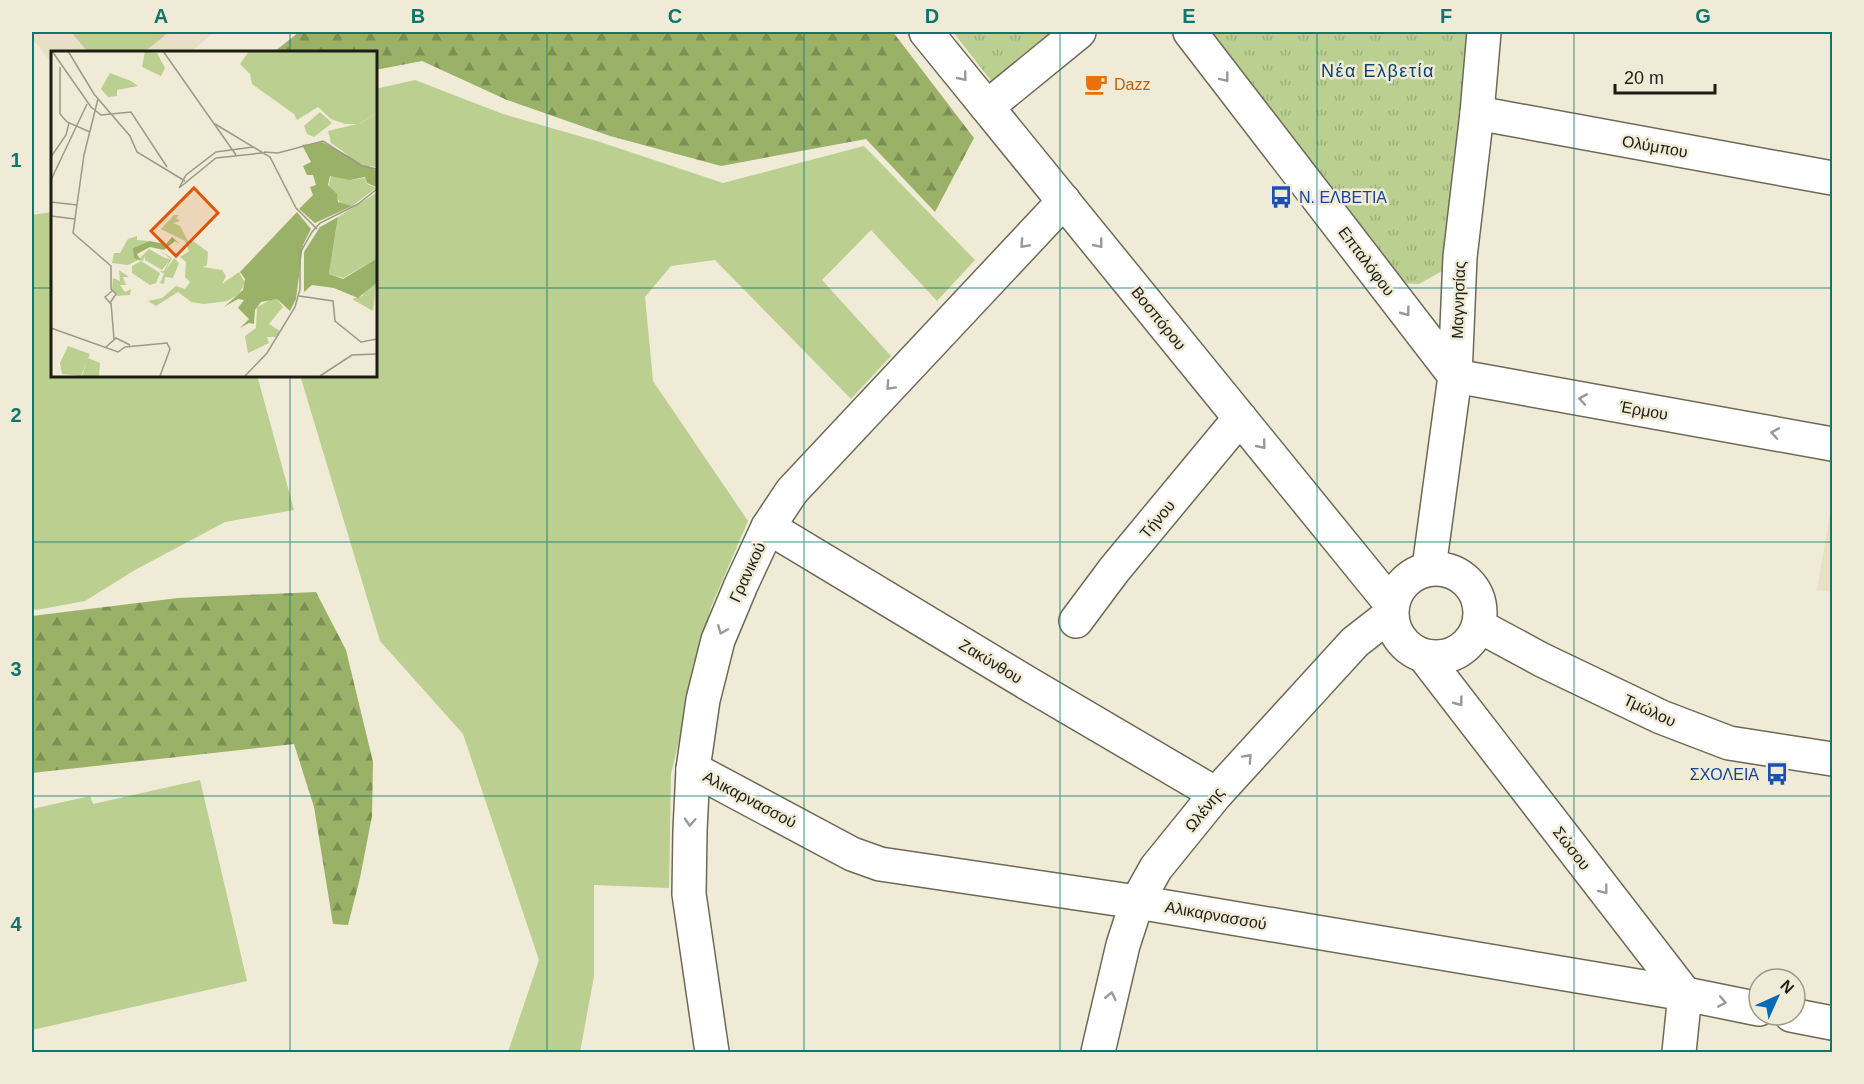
<svg xmlns="http://www.w3.org/2000/svg" width="1864" height="1084" font-family="Arial,sans-serif">
  <defs>
    <pattern id="forest-firs" width="22" height="20" patternUnits="userSpaceOnUse" patternTransform="scale(1.5)"><rect width="22" height="20" fill="#9ab268"/><path d="M5 1l3.5 6h-7zM16 11l3.5 6h-7z" fill="#7d9054"/></pattern>
    <pattern id="park-tufts" width="24" height="20" patternUnits="userSpaceOnUse" patternTransform="scale(1.5)"><rect width="24" height="20" fill="#bacf90"/><path d="M3 7l-1-3M5 7V3M7 7l1-3M15 17l-1-3M17 17v-4M19 17l1-3" fill="none" stroke="#9fb17b"/></pattern>
  </defs>
  <rect width="100%" height="100%" fill="#f0ebd6"/>
  <g fill="#e7e0c4">
    <path d="M32,32h183l-25,20h-138v11l-16,-20h-4z"/>
    <path d="M1832,502v90l-15,-2z"/>
  </g>
  <g fill="#bacf90">
    <path d="M71,32h98l-25,20h-56z"/>
    <path d="M415,80l88,34 97,28 123,41 141,-37 111,114 -38,41 -66,-71 -49,50 69,76 -40,43 -136,-139 -44,6 -26,31 8,84 95,140 -37,86 -40,167 -2,114 -75,-3v91l-14,76h-72l31,-92 -76,-226 -83,-93 -80,-266h75v-286z"/>
    <path d="M52,212v163h205l37,135 -69,12 -90,48 -50,31 -49,9 -4,-3v-392z"/>
    <path d="M200,780l47,201 -215,49v-221l58,-13 3,8z"/>
  </g>
  <g fill="url(#forest-firs)">
    <path d="M299,32h594l81,106 -39,74 -69,-73 -145,27 -111,-30 -103,-36 -85,-39 -47,9v-18h-101z"/>
    <path d="M316,592l30,58 27,112 -1,54 -12,62 -12,47 -15,-1 -19,-117 -20,-63 -262,29v-157l146,-18z"/>
  </g>
  <g fill="url(#park-tufts)">
    <path d="M953,32h117l-71,59z"/>
    <path d="M1205,32h266l-27,238 -25,14 -21,-1z"/>
  </g>
  <g fill="none" stroke-linecap="round" stroke-linejoin="round">
    <g stroke="#6d6956" stroke-width="36">
      <g id="minor">
        <path d="M926,32l466,573"/>
        <path d="M1190,32l265,344"/>
        <path d="M987,107l92,-75"/>
        <path d="M1477,113l355,65"/>
        <path d="M1455,376l377,68"/>
        <path d="M768,527l259,156 189,111"/>
        <path d="M1429,568l26,-192 5,-119 17,-144 7,-81"/>
        <circle cx="1436" cy="613" r="44"/>
        <path d="M1076,621l38,-51 126,-152"/>
        <path d="M1479,626l63,34 119,57 68,26 103,16"/>
        <path d="M1424,656l261,338 -6,58"/>
        <path d="M693,769l159,85 28,10 257,38 548,92 74,15"/>
        <path d="M1791,1015l41,8"/>
        <path d="M712,1052l-23,-158 1,-64 3,-61 10,-69 15,-60 23,-55 27,-58 24,-36 272,-290"/>
        <path d="M1098,1052l25,-107 14,-43 19,-34 60,-74 139,-152 36,-28"/>
      </g>
    </g>
    <use href="#minor" stroke="#fff" stroke-width="33"/>
  </g>
  <defs><path id="oneway-chevron" d="M-2-3.5L2.5 0L-2 3.5" fill="none" stroke-width="1.6" stroke-linecap="round" stroke-linejoin="round" transform="scale(1.5)"/></defs>
  <g stroke="#9a9996">
    <use href="#oneway-chevron" transform="translate(963 77) rotate(51)"/>
    <use href="#oneway-chevron" transform="translate(1225 78) rotate(52)"/>
    <use href="#oneway-chevron" transform="translate(1024 244) rotate(133)"/>
    <use href="#oneway-chevron" transform="translate(1099 244) rotate(51)"/>
    <use href="#oneway-chevron" transform="translate(1406 312) rotate(53)"/>
    <use href="#oneway-chevron" transform="translate(890 386) rotate(133)"/>
    <use href="#oneway-chevron" transform="translate(1583 399) rotate(-170)"/>
    <use href="#oneway-chevron" transform="translate(1775 433) rotate(-170)"/>
    <use href="#oneway-chevron" transform="translate(1262 445) rotate(51)"/>
    <use href="#oneway-chevron" transform="translate(722 630) rotate(112)"/>
    <use href="#oneway-chevron" transform="translate(1459 702) rotate(53)"/>
    <use href="#oneway-chevron" transform="translate(1248 758) rotate(-47)"/>
    <use href="#oneway-chevron" transform="translate(690 822) rotate(93)"/>
    <use href="#oneway-chevron" transform="translate(1604 890) rotate(52)"/>
    <use href="#oneway-chevron" transform="translate(1111 996) rotate(-77)"/>
    <use href="#oneway-chevron" transform="translate(1722 1002) rotate(11)"/>
  </g>
  <path fill="none" stroke="#0f766e" stroke-width="1.5" stroke-opacity="0.55" d="M290,32v20M547,32v1020M804,32v1020M1060,32v1020M1317,32v1020M1574,32v1020M32,288h20M375,288h1457M290,375v677M32,542h1800M32,796h1800"/>
  <defs>
    <g id="cafe-bare" transform="scale(1.8)"><path d="M-5.5-4.5H6V0H3Q3 3.5 0 3.5H-2.5Q-5.5 3.5-5.5 0ZM3-3.2v2h1.7v-2ZM-6 4.5H4V6H-6Z" fill="#e8710a" stroke="#f0ebd6" stroke-width="2.5" paint-order="stroke"/></g>
    <g id="bus-bare" transform="scale(1.8)"><path d="M-5-6H5V4H4V6H2V4H-2V6H-4V4H-5ZM-3.5-4V0h7V-4ZM-3.5 1.2v1.5H-2V1.2ZM2 1.2v1.5H3.5V1.2Z" fill="#1a4fb4" stroke="#f0ebd6" stroke-width="2.5" paint-order="stroke"/></g>
  </defs>
  <g fill-rule="evenodd">
    <use href="#cafe-bare" x="1096" y="84"/>
    <use href="#bus-bare" x="1281" y="197"/>
    <use href="#bus-bare" x="1777" y="774"/>
  </g>
  <g text-anchor="middle" stroke-width="5" stroke-linejoin="round" paint-order="stroke">
    <g font-size="16" fill="#c56008" stroke="#f0ebd6" text-anchor="start">
      <text x="1114" y="90">Dazz</text>
    </g>
    <g font-size="16" fill="#1e1d15" stroke="#f0ebd6">
      <text transform="translate(1655 146) rotate(10)" y="6">Ολύμπου</text>
      <text transform="translate(1367 261) rotate(53)" y="6">Επταλόφου</text>
      <text transform="translate(1458 300) rotate(-88)" y="6">Μαγνησίας</text>
      <text transform="translate(1159 318) rotate(51)" y="6">Βοσπόρου</text>
      <text transform="translate(1644 410) rotate(10)" y="6">Έρμου</text>
      <text transform="translate(1157 519) rotate(-50)" y="6">Τήνου</text>
      <text transform="translate(747 572) rotate(-65)" y="6">Γρανικού</text>
      <text transform="translate(991 661) rotate(31)" y="6">Ζακύνθου</text>
      <text transform="translate(1650 710) rotate(25)" y="6">Τμώλου</text>
      <text transform="translate(750 799) rotate(28)" y="6">Αλικαρνασσού</text>
      <text transform="translate(1204 809) rotate(-51)" y="6">Ωλένης</text>
      <text transform="translate(1572 848) rotate(52)" y="6">Σώσου</text>
      <text transform="translate(1216 915) rotate(10)" y="6">Αλικαρνασσού</text>
    </g>
    <g font-size="16" fill="#164399" stroke="#f0ebd6" text-anchor="start">
      <text x="1299" y="203">Ν. ΕΛΒΕΤΙΑ</text>
      <text x="1759" y="780" text-anchor="end">ΣΧΟΛΕΙΑ</text>
    </g>
    <g font-size="18" letter-spacing="1.5" fill="#094374" stroke="#f0ebd6">
      <text x="1378" y="77">Νέα Ελβετία</text>
    </g>
  </g>
  <g transform="translate(51 51)">
    <rect width="326" height="326" fill="#f0ebd6"/>
    <path d="M198,0h127v62l-17,11h-14l-14,-5 -13,-12 -21,13 -3,-6 -42,-30 -2,-10 -10,-10zM269,61l12,11 -18,14 -7,-3 -3,-8zM284,124l15,5 15,-2 2,6 9,4 -24,18 -11,-2 -12,-19 2,-9zM325,142v66l-33,19 -14,-4 9,-57zM123,164h5l-3,3 4,3 -7,2 7,3 9,17 4,-2 15,11 -1,13 -4,2 19,3 4,6 -4,8 17,-12 6,11 -6,11 -12,7 -23,3 -13,-2 -13,-10 -22,14 -8,-5 14,-3 14,-12 9,3 5,-7 -5,-5 1,-15 -6,-5 9,-6 -4,-10 -24,-12zM86,185v4l11,1 -15,7 5,12 -10,5 -16,-2 2,-10h6l8,-14zM98,198l16,9 6,1 -11,-8 12,7 -7,14 9,-14 5,5 -6,15 -8,-1 -1,7 -4,-1 4,-9 -4,-3h4l5,-10 -7,9 -17,-10v-4l-2,5 -4,-2zM90,210l19,12 -4,10 -6,2 -18,-12v-7zM68,219l10,7h-6l3,8h-6l5,7 6,-3 -1,6 -13,1 -5,-6 1,-12 7,3zM325,232l-3,28 -21,-12 10,-3 9,-12zM219,249l7,-1 6,8 -14,17 11,7 -4,6h-9l2,6 -21,10 -3,-17 11,-8 1,-21zM37,307l12,5 -1,13h-17z" fill="#bacf90"/>
    <path d="M271,91l54,28v17l-9,-4 -2,-6 -15,3 -20,-4 -2,9 9,9 1,8 14,4 -37,17 -16,-14 14,-14 -3,-8 6,-2 -3,-10h-6l-4,-9 8,-4 -9,-17zM246,161l14,17 -8,16 -7,54 -6,12 -13,-12 -16,3 -6,8 -1,14 -5,-1 -9,5 9,-9 -11,-11 6,-8 -6,-1 -14,8 19,-17 2,-11 -5,-7zM287,166l-9,57 14,5 33,-20v24l-18,15 -24,-10 -22,-3 -8,7v-40l16,-25zM121,186l8,7 -5,-3 -11,9 -14,-3 -13,7 4,7 -7,-3 -1,-10 16,-7 17,3z" fill="#9ab268"/>
    <path d="M325,62v54l-14,-2 -31,-22 -3,-12 33,-8z" fill="#bacf90"/>
    <path d="M94,0l12,2 8,15 -4,8 -19,-9zM59,22l21,8 7,5 -21,4v6l-9,1 -7,-8zM17,295l22,8 -9,22 -19,-2 -2,-11z" fill="#bacf90"/>
    <path fill="none" stroke="#9c9989" stroke-width="1.5" d="M1,0l39,56 10,8 30,-3 36,55M17,0l26,43 36,42 7,16 48,29M112,0l73,104M9,16v47l7,8 23,10M47,48l-14,56 -11,78 38,33v23l5,5 -6,9 -5,-6 7,-6M164,73l55,33 26,51 21,21M213,101l14,1 45,-12 39,25 15,3M0,106l15,-22 3,-12M0,129l36,-76M128,137l37,-30 46,-5M128,137l7,-13 30,-23 37,-5M0,151l26,3M0,165l24,3M248,245l34,5 2,20 26,21 16,-3M60,252l3,36M0,277l67,24 7,-5 42,-4 3,6 -10,27M55,296l10,-9 14,7M194,325l22,-23 28,-46 5,-18v-36l12,-21 8,-9 38,-19 19,-15M269,325l32,-21 25,-1"/>
    <path fill="#de560c" fill-opacity="0.15" stroke="#de560c" stroke-width="3" d="M143,137l24,25 -42,43 -25,-25z"/>
    <rect width="326" height="326" fill="none" stroke="#1e1d15" stroke-width="3"/>
  </g>
  <rect width="1864" height="1084" fill="none" stroke="#f0ebd6" stroke-width="66"/>
  <g transform="translate(1777 997) rotate(45)"><circle r="28" fill="#f0ebd6" stroke="#9c9989" stroke-width="1.5"/>
  <path d="M0-4.5L10 22L0 15L-10 22Z" fill="#076bb7"/>
  <text y="-9" font-size="16" font-weight="bold" text-anchor="middle" fill="#1e1d15">N</text>
  </g>
  <path d="M1615 84v9h100v-9" fill="none" stroke="#1e1d15" stroke-width="3"/>
  <text x="1624" y="84" font-size="18" fill="#1e1d15" stroke="#f0ebd6" stroke-width="4.5" paint-order="stroke">20 m</text>
  <rect x="33" y="33" width="1798" height="1018" fill="none" stroke="#0f766e" stroke-width="2"/>
  <g font-size="20" text-anchor="middle" font-weight="bold" fill="#0f766e">
    <text x="161" y="23">A</text>
    <text x="418" y="23">B</text>
    <text x="675" y="23">C</text>
    <text x="932" y="23">D</text>
    <text x="1189" y="23">E</text>
    <text x="1446" y="23">F</text>
    <text x="1703" y="23">G</text>
    <text x="16" y="167">1</text>
    <text x="16" y="422">2</text>
    <text x="16" y="676">3</text>
    <text x="16" y="931">4</text>
  </g>
</svg>
